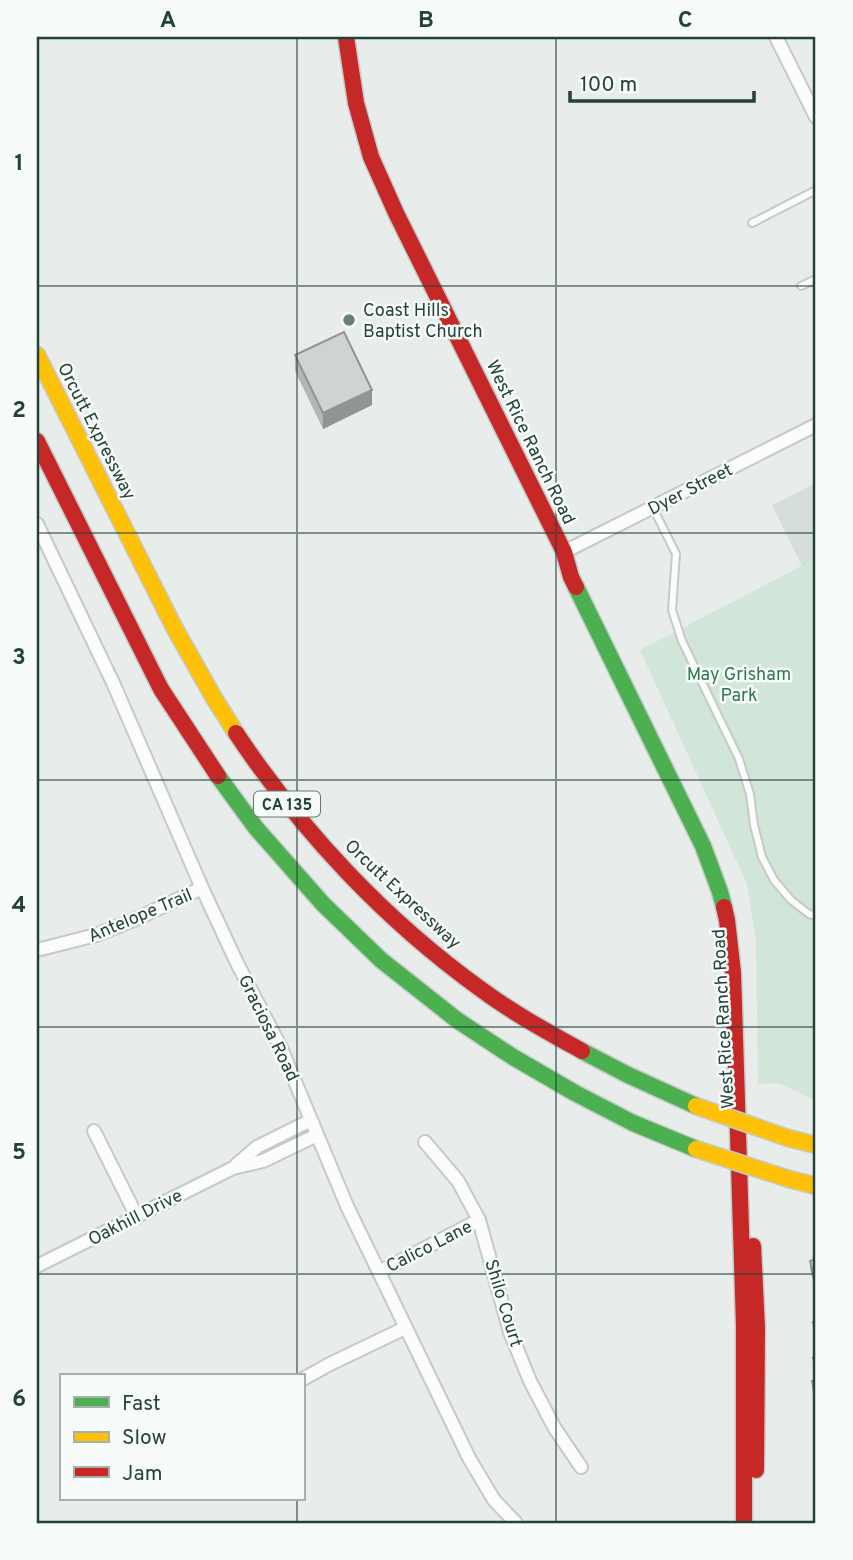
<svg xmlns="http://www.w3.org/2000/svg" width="853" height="1560" font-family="Overpass,sans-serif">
  <rect width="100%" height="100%" fill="#e8edeb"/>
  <path fill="#d6dedb" d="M816,483v87l-5,-9 -9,5 -30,-61z"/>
  <path fill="#d1e6d8" d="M811,561l5,9v531l-37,-18 -21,1 -2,-144 -9,-56 -107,-234z"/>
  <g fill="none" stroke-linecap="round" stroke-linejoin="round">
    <g stroke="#c5cac8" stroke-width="10">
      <g id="lane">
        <path d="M752,223l64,-33"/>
        <path d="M801,286l15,-7"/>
        <path d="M653,508l23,46 -4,56 10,31 57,118 11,35 4,31 8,32 12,23 17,20 18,14 7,2"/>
      </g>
    </g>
    <g stroke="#c5cac8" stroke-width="16">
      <g id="street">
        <path d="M776,37l40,80"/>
        <path d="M37,524l77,161 88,203 35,75 44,85 66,158 122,252 25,42 22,23"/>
        <path d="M564,552l252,-127"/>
        <path d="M37,950l59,-15 40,-16 66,-31"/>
        <path d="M94,1131l43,86"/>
        <path d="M425,1142l33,39 21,39 31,112 20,49 24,46 27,40"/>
        <path d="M236,1165l21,-18 54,-27"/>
        <path d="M37,1266l196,-98 30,-7 54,-26"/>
        <path d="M379,1272l100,-52"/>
        <path d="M303,1379l27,-15 75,-36"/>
      </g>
    </g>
    <g stroke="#c3cbc8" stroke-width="19">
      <g id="fast">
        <path d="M576,587l127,259 17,46 4,15"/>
        <path d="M218,776l38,52 67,76 58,56 76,60 56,37 62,36 58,30 63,26"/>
        <path d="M582,1051l46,24 68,31"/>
      </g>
    </g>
    <g stroke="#c3cbc8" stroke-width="19">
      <g id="slow">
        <path d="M37,355l138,274 39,69 22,35"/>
        <path d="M788,1138l28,7"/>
        <path d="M789,1179l27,7"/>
      </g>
    </g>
    <g stroke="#c3cbc8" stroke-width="19">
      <g id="jam">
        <path d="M346,37l10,66 15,54 25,56 168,339 7,25 5,10"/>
        <path d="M37,441l124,248 57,87"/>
        <path d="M236,733c66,99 150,188 246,257 31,23 66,42 100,61"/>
        <path d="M724,907l3,13 6,53 11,353v197"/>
        <path d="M753,1246l4,82 -1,142"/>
      </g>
    </g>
    <use href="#lane" stroke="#fcfcfc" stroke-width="6"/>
    <use href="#street" stroke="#fcfcfc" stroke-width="12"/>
    <use href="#fast" stroke="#4caf50" stroke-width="16"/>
    <use href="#slow" stroke="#ffc107" stroke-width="16"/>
    <use href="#jam" stroke="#c62828" stroke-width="16"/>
    <g stroke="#c3ccc9" stroke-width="19" stroke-linecap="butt">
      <g id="slow-bridge">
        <path d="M696,1106l92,32"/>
        <path d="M696,1149l93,30"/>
      </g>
    </g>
    <use href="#slow-bridge" stroke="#ffc107" stroke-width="16"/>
  </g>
  <g fill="#b2b6b5">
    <path d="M295,355l77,50 -49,24 -28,-58z"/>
    <path d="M816,1259v26h-2l-4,-16v-8z"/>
    <path d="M814,1294h2v20l-2,-8z"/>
    <path d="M813,1322h3v29l-3,-21z"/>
    <path d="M816,1357v49l-4,-17v-8l4,-1 -3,-10v-12z"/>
  </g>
  <path fill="#919493" d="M372,390v15l-49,24v-16z"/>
  <g fill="#cfd4d2" stroke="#919493" stroke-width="2">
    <path d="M344,332l28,58 -49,23 -28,-58z"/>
    <path d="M816,1259v18l-2,1 -4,-17z"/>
    <path d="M813,1322h3v14z"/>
    <path d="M816,1357v12l-3,-11z"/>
    <path d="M816,1380v18l-4,-17z"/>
  </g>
  <path fill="none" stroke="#24423a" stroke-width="2" stroke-opacity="0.55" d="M297,37v1339M556,37v1486M37,286h779M37,533h779M37,780h779M37,1027h779M37,1274h779M297,1499v24"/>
  <circle fill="#697e78" stroke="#f7fbf9" stroke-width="2.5" cx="349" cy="320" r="7"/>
  <g text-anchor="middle" stroke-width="5" stroke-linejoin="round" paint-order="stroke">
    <rect fill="#f7fbf9" stroke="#637a73" stroke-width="2" x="254" y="791.5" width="66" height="25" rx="5"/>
    <g font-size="16" font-weight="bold" fill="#24423a">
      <text x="287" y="810">CA 135</text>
    </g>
    <g font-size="18" fill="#24423a" stroke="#f7fbf9" text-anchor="start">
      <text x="363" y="316">Coast Hills<tspan x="363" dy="21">Baptist Church</tspan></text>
    </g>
    <g font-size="18" fill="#24423a" stroke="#f7fbf9">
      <text transform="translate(97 431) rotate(63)" y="6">Orcutt Expressway</text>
      <text transform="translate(531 442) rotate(64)" y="6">West Rice Ranch Road</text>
      <text transform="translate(690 489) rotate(-27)" y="6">Dyer Street</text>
      <text transform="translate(403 894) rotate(43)" y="6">Orcutt Expressway</text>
      <text transform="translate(140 915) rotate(-23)" y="6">Antelope Trail</text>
      <text transform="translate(723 1019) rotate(-93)" y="6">West Rice Ranch Road</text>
      <text transform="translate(269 1028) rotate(64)" y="6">Graciosa Road</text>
      <text transform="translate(135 1217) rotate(-27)" y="6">Oakhill Drive</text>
      <text transform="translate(429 1246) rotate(-27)" y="6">Calico Lane</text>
      <text transform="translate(504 1303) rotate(73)" y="6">Shilo Court</text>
    </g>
    <g font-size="18" fill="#2d7a4b" stroke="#f7fbf9">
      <text x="739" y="680">May Grisham<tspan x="739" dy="21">Park</tspan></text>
    </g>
  </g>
  <rect width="853" height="1560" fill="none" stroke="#f7fbf9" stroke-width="77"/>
  <rect x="60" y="1374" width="245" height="126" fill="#f7fbf9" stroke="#a3b1ad" stroke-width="2"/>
  <rect x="74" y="1397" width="35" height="10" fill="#4caf50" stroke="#a3b1ad" stroke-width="2"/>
  <text x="122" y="1410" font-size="21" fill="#24423a">Fast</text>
  <rect x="74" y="1432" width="35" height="10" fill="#ffc107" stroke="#a3b1ad" stroke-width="2"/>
  <text x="122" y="1444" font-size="21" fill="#24423a">Slow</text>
  <rect x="74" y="1467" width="35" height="10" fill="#c62828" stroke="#a3b1ad" stroke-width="2"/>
  <text x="122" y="1480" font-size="21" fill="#24423a">Jam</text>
  <path d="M570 91v10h184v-10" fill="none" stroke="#24423a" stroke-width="3.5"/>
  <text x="580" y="91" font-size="21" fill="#24423a" stroke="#f7fbf9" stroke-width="5" paint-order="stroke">100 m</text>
  <rect x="38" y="38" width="776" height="1484" fill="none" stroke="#24423a" stroke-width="2.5"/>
  <g font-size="23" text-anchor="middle" font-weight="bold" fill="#24423a">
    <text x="168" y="27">A</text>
    <text x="426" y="27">B</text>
    <text x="685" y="27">C</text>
    <text x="19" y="170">1</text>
    <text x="19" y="417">2</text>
    <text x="19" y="664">3</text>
    <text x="19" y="912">4</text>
    <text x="19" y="1159">5</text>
    <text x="19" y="1406">6</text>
  </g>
</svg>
